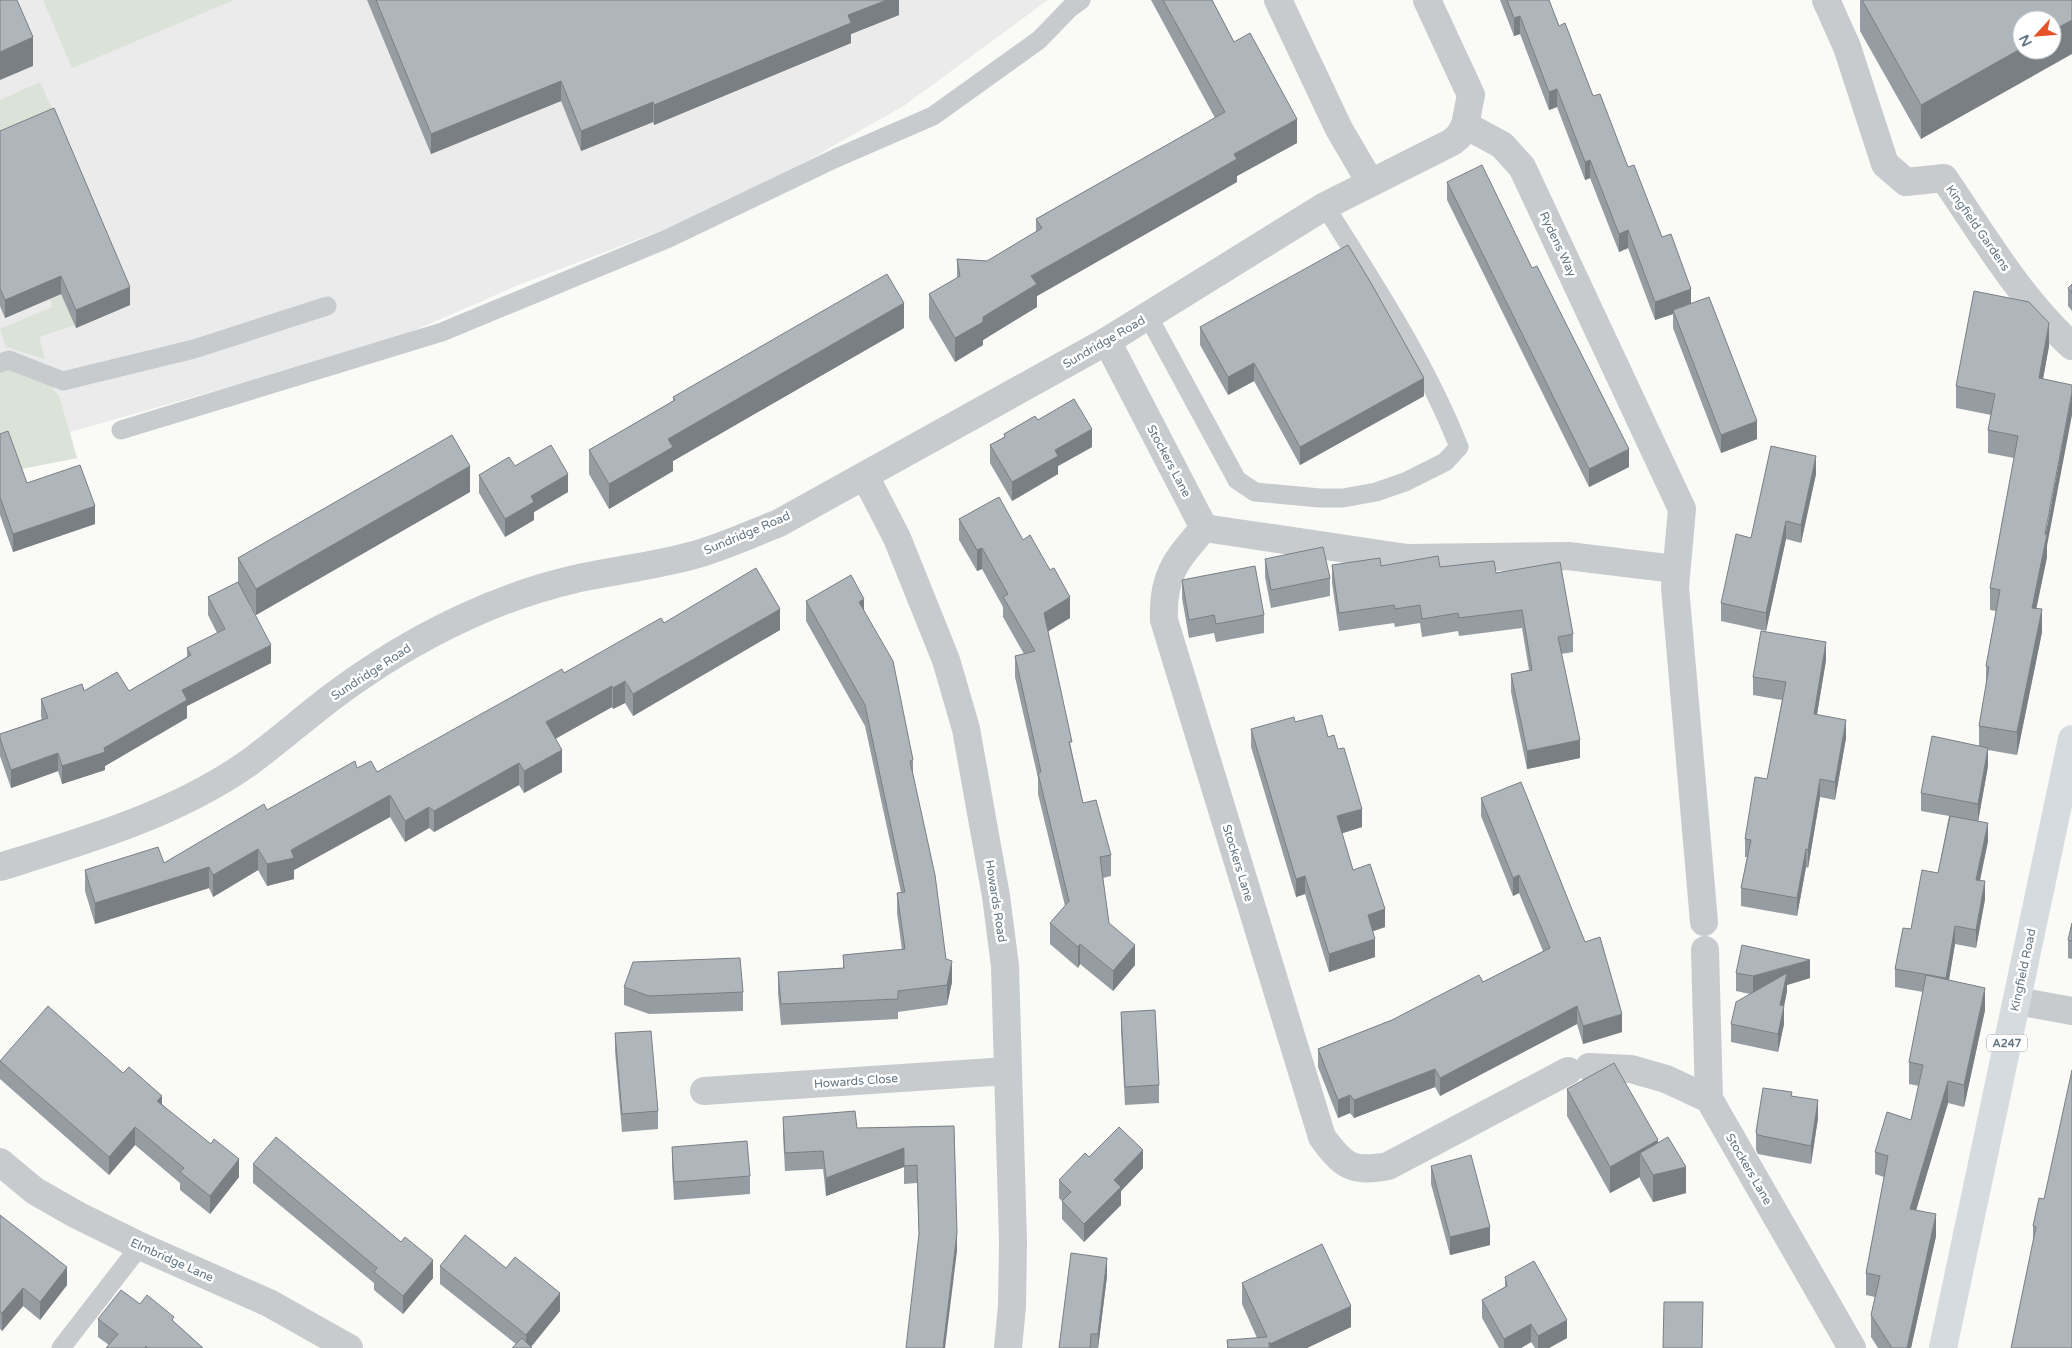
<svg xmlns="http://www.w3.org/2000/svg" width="2072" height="1348" font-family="'Varela Round',sans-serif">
  <rect width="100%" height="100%" fill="#fafaf7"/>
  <path fill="#eaebea" d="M0,0h1048l-143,105 -98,56 -129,63 -162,62 -128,56 -318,90 7,26 -61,12 -16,6z"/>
  <g fill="#dbe2d8">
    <path d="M43,0h191l-162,68z"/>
    <path d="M40,82l50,109 -7,4 -83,-47v-48z"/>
    <path d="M61,294l14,31 -36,12 6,22 -39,-12 -6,-18 52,-22 -2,-8z"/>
    <path d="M9,369l39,14 11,13 18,62 -61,12 -16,-18v-81z"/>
  </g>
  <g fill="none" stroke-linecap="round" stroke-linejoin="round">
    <g stroke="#c7cbce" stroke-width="19">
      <path d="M1148,316l89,164 18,12 65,6h23l33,-6 29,-10 40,-20 14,-15c-34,-86 -85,-163 -134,-241"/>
      <path d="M0,363l9,-3 54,21 131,-32 133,-43"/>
      <path d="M121,430l321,-98 227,-94 167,-80 97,-42 106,-76 31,-32 11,-8"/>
      <path d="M61,1348l79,-102"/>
    </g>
    <g stroke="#c7cbce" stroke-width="28">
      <path d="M1278,0l61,129 31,53"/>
      <path d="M1826,0l21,47 38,117 21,18 38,-4c39,57 77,122 128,168"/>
      <path d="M1465,125l37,20 20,22 160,342 -7,78 29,335"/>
      <path d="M1107,341l97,187"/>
      <path d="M865,476l32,62 49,122 20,69 30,167 9,70 8,275 -1,65 -4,42"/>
      <path d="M1204,528c-28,32 -42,48 -40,92l158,517c21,29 30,36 66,29l180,-95"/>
      <path d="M1204,528l203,30 161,-2 107,13"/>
      <path d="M0,867c84,-26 174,-52 247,-103 29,-21 56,-45 85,-67 40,-30 84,-57 129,-78 36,-17 75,-31 114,-40 40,-9 80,-13 119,-24 29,-8 57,-21 85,-32l328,-182 218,-135 127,-64 7,-6 6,-11 6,-30 -44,-95"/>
      <path d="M1705,950l4,149"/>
      <path d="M2017,1001l55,10"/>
      <path d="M1589,1067l42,2 35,10 43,20 143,249"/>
      <path d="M704,1091l303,-20"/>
      <path d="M0,1162l35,29 42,24 63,31 129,57 80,45"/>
    </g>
    <path stroke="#d6dbdf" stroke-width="28" d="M1943,1348l129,-609"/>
  </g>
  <g fill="#969da2">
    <path d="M367,0h532v15l-48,19v9l-197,82 -1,-3 -72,29 -20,-50 -130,53z"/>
    <path d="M1151,0h61l22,42 63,101 -60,33v6l-200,114v11l-54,33v5l-28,17 -26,-44v-24l28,-16v-19l30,2 49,-29v-13l179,-101z"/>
    <path d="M1500,0h49l10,26 103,211 29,66 66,136 -36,14 -48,-125v-14l-18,6 -27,-72 -9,4 -29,-74 -5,2 -28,-73 -8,3 -29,-76 -6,2z"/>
    <path d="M1860,0h212l-151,139 -61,-108z"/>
    <path d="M0,131l130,174 -54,23 -15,-34 -56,24 -5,-12z"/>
    <path d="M1447,182l182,285 -40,20 -142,-287z"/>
    <path d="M2072,284v27l-4,-5v-18z"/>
    <path d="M1200,327l224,69 -124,69 -46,-84 -26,14 -28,-50z"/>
    <path d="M904,328l-231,133v10l-64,38 -20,-35v-24l84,-49v-4z"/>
    <path d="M2049,346l-6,33 4,178 -11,51 6,24 -25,123 -29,-5v16l-10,55 10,20 -8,40 5,18 -9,49 -21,-4 -6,36 36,30 -21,97 -16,-4 -32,107 20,26 -25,112h-33l-7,-11v-22l4,-18 -9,-2v-22l18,-96 -9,-3v-22l36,-32 8,-34 -10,-2v-22l14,-70 -28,-5v-18l16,-40 27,-56 11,-57 -28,-5v-18l58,-47v-20l7,-41v-19l10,-55 -6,-1v-22l24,-130 -26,-5v-23l3,-15 -35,-7v-22z"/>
    <path d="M1038,420l54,27 -34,19v8l-46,27 -22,-38v-18l14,-8v-3z"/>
    <path d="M0,434l27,49 68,41 -82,28 -13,-37z"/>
    <path d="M515,466l53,26 -34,20v8l-29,17 -26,-44v-18z"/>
    <path d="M1816,474l-15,69 -15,-4 -20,92 -45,-10v-18l30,-65z"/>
    <path d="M470,492l-214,123 -7,-12 22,60 -84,43v12l-82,48v4l-43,14 -4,-13 -47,17 -11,-32v-22l42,-15 -1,-2v-18l43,-8h45l58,-34v-9l30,-15 -9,-18v-18l30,-15v-24z"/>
    <path d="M959,519l64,21 47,78 -22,13 24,121 11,51 28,52v21l-8,2 6,45 26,42 -22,26 -33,-27 -2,4 -28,-24v-21l15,-17 -27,-112v-16l-23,-101v-21l9,-2 -21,-37v-10l-21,-38 -5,2 -18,-31z"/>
    <path d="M1265,559l65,19v18l-59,12 -6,-31z"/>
    <path d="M1332,565l108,2 56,6 77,61v18l-12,2 19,104 -53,11 -16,-77v-18l18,-4 -7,-42 -63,8 -1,-5 -36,6 -2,-14 -25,4 -1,-4 -55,8 -7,-48z"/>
    <path d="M1182,580l82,35v18l-48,9 -2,-9 -25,5 -7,-40z"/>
    <path d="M806,601l58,11 49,148v14l33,185 6,23 -5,23 -49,7v7l-117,6 -3,-32v-21l65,-4v-13l59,-5 -5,-37v-20l4,-1 -36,-166 -59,-105z"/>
    <path d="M664,623l116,7 -147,86 -8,-13 -12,6 -1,-2 -57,32 7,33 -38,21 -5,-8 -85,47 -5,-4 -24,14 -15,-25 -96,53v9l-27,7 -9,-16 -45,27 -4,-9 -114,36 -10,-33v-21l79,-7 103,-53 90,-42 20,4 187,-99z"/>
    <path d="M1826,660l-9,54 29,24 -11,62 -15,-3 -12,71 -2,-1 -9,49 -56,-10v-18l6,-31h-2v-18l22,-60 15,-79 -29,-5v-18z"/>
    <path d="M1295,722l33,15 34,90 -20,6 11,37 32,57 -12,4 2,26 -46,15 -24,-78 -9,3 -45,-150v-18z"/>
    <path d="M1481,798l141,234 -39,12 -6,-20 -137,72 -5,-9 -81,31 -4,-5 -12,5 -20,-51v-18l74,-29 91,-38 60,-31 -24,-58 -6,3 -32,-80z"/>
    <path d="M2072,923v36l-4,-1v-18z"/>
    <path d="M1736,973l74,5 -23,7v6l-3,15v18l-6,28 -47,-10v-18l19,-30 -14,-3z"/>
    <path d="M624,987l119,5v19l-94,3 -25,-9z"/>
    <path d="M1121,1012l38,73v18l-34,2 -4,-75z"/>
    <path d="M615,1033l43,78v18l-36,3 -7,-81z"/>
    <path d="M0,1060l123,13 39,31 77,73 -29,37 -30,-24v-7l-45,-38 -26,30 -109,-96z"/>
    <path d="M1567,1089l91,54 28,50 -33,9 -13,-23v-2l-30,16 -43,-77z"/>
    <path d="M1792,1096l26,22 -7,46 -53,-10 -2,-4v-18z"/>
    <path d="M783,1117l74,11 97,-2 3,125 -38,-13 -2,-55 -13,1v-17l-78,29 -3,-27 -38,2 -2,-36z"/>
    <path d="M672,1147l78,29v18l-76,6 -2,-35z"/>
    <path d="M1089,1157l54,11 -22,23v14l-37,37 -22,-23v-18l-3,-3v-18z"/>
    <path d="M253,1164l148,78 32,36 -30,36 -29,-24v-7l-121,-100z"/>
    <path d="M1431,1166l59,79 -40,10 -19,-71z"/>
    <path d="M2044,1199l28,149 -39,-104v-18z"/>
    <path d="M0,1215l67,70 -27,35 -17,-14 -21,25 -2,-2z"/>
    <path d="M440,1266l120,45 -29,36 -15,-3 -76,-60z"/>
    <path d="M1107,1276l-9,72h-39z"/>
    <path d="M1505,1277l62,61 -18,10h-14l-4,-6 -10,6h-22l-17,-30v-18l23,-13z"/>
    <path d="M1242,1283l109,44 -44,21h-80v-8l30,-2 -15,-34z"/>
    <path d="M140,1304l34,18 29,26h-97l3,-3 -11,-8v-18z"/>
  </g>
  <g fill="#7a7f84">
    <path d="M887,0h12v15l-48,19v9l-197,82v-20l194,-90z"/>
    <path d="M1520,16v18l-6,2v-18z"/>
    <path d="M2072,20v34l-151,85v-34l101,-57v2h30v-19z"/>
    <path d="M33,37v29l-33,14v-28z"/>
    <path d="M561,81v20l-130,53v-20z"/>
    <path d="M1557,89v18l-8,3v-18z"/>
    <path d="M653,102v20l-72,29v-20z"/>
    <path d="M1297,119v24l-60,33v6l-200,114v11l-54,33v5l-28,17v-24l28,-21 48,-41 203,-122z"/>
    <path d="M1590,160v18l-5,2v-18z"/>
    <path d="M1628,230v18l-9,4v-18z"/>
    <path d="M61,276v18l-56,24v-18z"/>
    <path d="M130,287v18l-54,23v-18z"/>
    <path d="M1691,289v18l-18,3v4l-18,6v-18z"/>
    <path d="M904,303v25l-231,133v10l-64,38v-25l59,-45z"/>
    <path d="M2049,323v23l-10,54v-22z"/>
    <path d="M1254,363v18l-26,14v-18z"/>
    <path d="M1424,378v18l-124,69v-18z"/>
    <path d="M2072,392v23l-25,131v11l-15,73v-22z"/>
    <path d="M1757,421v18l-36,14v-18z"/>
    <path d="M1092,429v18l-34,19v8l-46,27v-19l43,-32z"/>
    <path d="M1629,449v18l-40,20v-18z"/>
    <path d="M1816,456v18l-15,69v-18z"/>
    <path d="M470,466v26l-214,123v-26z"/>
    <path d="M568,474v18l-34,20v8l-29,17v-18l26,-23z"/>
    <path d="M95,506v18l-82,28v-18z"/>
    <path d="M1786,521v18l-20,92v-18z"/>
    <path d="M982,548v21l-5,2v-21z"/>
    <path d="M1070,597v21l-26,16v-21z"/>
    <path d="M864,599v20l-5,-17z"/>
    <path d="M780,609v21l-147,86v-22z"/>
    <path d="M2042,609v23l-25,123v-23z"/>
    <path d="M1826,642v18l-12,72v-18z"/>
    <path d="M271,645v18l-84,43v12l-82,48v4l-43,14v-18l42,-18 78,-58z"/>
    <path d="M625,681v22l-12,6v-21z"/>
    <path d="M612,686v21l-66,37v-22z"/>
    <path d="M1846,720v18l-11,62v-18z"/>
    <path d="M1580,740v18l-53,11v-18z"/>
    <path d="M1988,748v18l-10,56v-18z"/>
    <path d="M562,750v22l-38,21v-22z"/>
    <path d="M58,753v18l-47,17v-18z"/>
    <path d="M519,763v22l-85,47v-21z"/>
    <path d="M1820,779v18l-12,71v-18z"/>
    <path d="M390,795v22l-96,53v9l-27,7v-22z"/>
    <path d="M429,807v21l-24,14v-21z"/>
    <path d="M1362,809v18l-25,8v-19z"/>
    <path d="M1988,823v18l-12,57v-18z"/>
    <path d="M258,849v21l-45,27v-22z"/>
    <path d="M1806,849v18l-9,49v-18z"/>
    <path d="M209,867v21l-114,36v-21z"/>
    <path d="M1519,875v18l-6,3v-18z"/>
    <path d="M1305,876v18l-9,3v-18z"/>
    <path d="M1985,881v18l-9,49v-18z"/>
    <path d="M1385,909v18l-17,6v-18z"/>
    <path d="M1955,926v18l-9,52v-18z"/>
    <path d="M1375,939v18l-46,15v-18z"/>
    <path d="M1080,944v20l-2,4v-21z"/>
    <path d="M1135,945v20l-22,26v-20z"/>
    <path d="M1810,960v18l-23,7v6l-3,15v18l-6,28v-18l-25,-39v-19z"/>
    <path d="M952,961v21l-5,23v-20z"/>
    <path d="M1985,988v22l-21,97v-22z"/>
    <path d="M1577,1006v18l-137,72v-18z"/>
    <path d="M1622,1014v18l-39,12v-18z"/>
    <path d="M1435,1069v18l-81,31v-18z"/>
    <path d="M1948,1081v22l-38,128v-22z"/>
    <path d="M1350,1095v18l-12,5v-18z"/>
    <path d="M162,1096v18l-5,-13z"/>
    <path d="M1818,1100v18l-7,46v-18z"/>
    <path d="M135,1127v18l-26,30v-18z"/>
    <path d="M1658,1140v27l-18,-14v24l-30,16v-26z"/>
    <path d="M904,1148v19l-78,29v-18z"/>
    <path d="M1143,1150v18l-22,23v14l-37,37v-18l30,-44z"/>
    <path d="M239,1159v18l-29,37v-18z"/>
    <path d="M1686,1167v26l-33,9v-27z"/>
    <path d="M1936,1214v22l-25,112h-4z"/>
    <path d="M1490,1227v18l-40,10v-18z"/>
    <path d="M957,1233v18l-12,97h-2z"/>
    <path d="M1107,1258v18l-9,72v-14z"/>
    <path d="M433,1260v18l-30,36v-18z"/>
    <path d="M67,1267v18l-27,35v-18z"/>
    <path d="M23,1288v18l-21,25v-18z"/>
    <path d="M560,1293v18l-30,37h-4v-13z"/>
    <path d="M1351,1306v21l-44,21h-37v-4z"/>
    <path d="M1567,1320v18l-18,10h-11v-12z"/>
    <path d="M1531,1324v18l-10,6h-17v-9z"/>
  </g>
  <g fill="#aeb6bc" stroke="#7a7f84">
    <path d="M0,0h17l16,37 -33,15z"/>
    <path d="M376,0h511l-39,15 3,8 -197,82 -1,-3 -72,29 -20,-50 -130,53z"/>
    <path d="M1163,0h49l22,42 16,-9 47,86 -63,35 3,5 -206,117 6,8 -54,33v5l-28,16 -26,-44 31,-18 -3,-17 30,2 55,-33 -6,-9 189,-107z"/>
    <path d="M1507,0h42l10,26 6,-3 28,73 7,-2 28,73 6,-2 28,72 9,-3 20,55 -36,13 -27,-72 -9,4 -29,-74 -5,2 -28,-73 -8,3 -29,-76 -6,2z"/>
    <path d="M1862,0h210v20l-20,11v-11h-30v28l-101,57z"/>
    <path d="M54,108l76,179 -54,23 -15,-34 -56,24 -5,-12v-157z"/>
    <path d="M1482,165l50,103 5,-2 92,183 -40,20 -142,-287z"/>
    <path d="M1348,245l23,38 53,95 -124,69 -46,-84 -26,14 -28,-50z"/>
    <path d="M887,274l17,29 -236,136 5,8 -64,37 -20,-34 86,-50 -2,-3z"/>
    <path d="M2072,284v9l-4,-5z"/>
    <path d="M1974,291l55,11 20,21 -10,55 33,7v7l-27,142h2l-15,74 10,1 -25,123 -38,-6 10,-59 -3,-1 14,-76 -10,-2 28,-152 -30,-6 7,-36 -39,-8z"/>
    <path d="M1709,297l48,124 -36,14 -48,-125z"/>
    <path d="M1074,399l18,30 -37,21 3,6 -46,26 -22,-37 15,-8 -1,-3 31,-18 3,4z"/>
    <path d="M8,431l19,52 53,-18 15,41 -82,28 -13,-37v-63z"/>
    <path d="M452,435l18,31 -214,123 -18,-31z"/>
    <path d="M551,445l17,29 -37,22 3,6 -29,17 -26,-44 30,-18 6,9z"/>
    <path d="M1771,446l45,10 -15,69 -15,-4 -20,92 -45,-10 15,-69 15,4z"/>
    <path d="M999,497l24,43 7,-5 20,35 4,-2 16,29 -26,16 28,129h-3l14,61 13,-3 15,55 -11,2 9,66 26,22 -22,26 -33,-27 -2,3 -28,-24 19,-22 -31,-128 3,-1 -26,-116 20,-5 -32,-54 5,-3 -26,-46 -5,2 -18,-31z"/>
    <path d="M1323,547l7,31 -59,12 -6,-31z"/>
    <path d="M1438,556l2,11 54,-6 2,12 64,-11 13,72 -15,3 22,103 -53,11 -16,-77 21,-4 -10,-60 -63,8 -1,-5 -36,6 -2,-14 -25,4 -1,-4 -55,8 -7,-48 48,-7 1,8z"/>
    <path d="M1255,566l9,49 -48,9 -2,-9 -25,5 -7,-40z"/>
    <path d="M756,568l24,41 -147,85 -8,-13 -12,7 -1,-2 -66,36 16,28 -38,21 -5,-8 -85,48 -5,-4 -24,14 -15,-26 -99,55 3,8 -27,6 -9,-15 -45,26 -4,-8 -114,36 -10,-33 73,-23 6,16 100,-59 3,6 88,-49 2,7 14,-7 6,11 185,-103 2,4 97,-55 3,5z"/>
    <path d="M851,575l13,24 -5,3 34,59 20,99 -3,1 25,114 11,84 6,2 -5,24 -49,6v8l-117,5 -3,-32 66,-4 -1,-13 62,-6 -8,-56 8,-1 -40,-187 -59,-104z"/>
    <path d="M238,582l33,63 -89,45 5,10 -83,48 1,4 -43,14 -4,-13 -47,17 -11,-32v-4l48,-16 -7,-19 41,-15 2,7 33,-19 12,19 62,-36 -4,-7 38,-19 -17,-32z"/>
    <path d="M1761,631l65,11 -12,72 32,6 -11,62 -15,-3 -12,71 -2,-1 -9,49 -56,-10 10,-48 -6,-1 10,-62 12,2 19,-97 -33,-5z"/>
    <path d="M1322,715l6,22 6,-2 4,14 6,-1 18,61 -25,7 16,54 17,-6 15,45 -17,6 7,24 -46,15 -24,-78 -9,3 -45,-150 43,-12 1,5z"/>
    <path d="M1932,736l56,12 -10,56 -57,-11z"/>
    <path d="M1521,782l64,160 15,-5 22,77 -39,12 -6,-20 -137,72 -5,-9 -81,31 -4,-5 -12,5 -20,-51 74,-29 87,-45 4,7 67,-34 -31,-73 -6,3 -32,-80z"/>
    <path d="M1950,816l38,7 -12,57 9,1 -9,49 -21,-4 -9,52 -51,-9 8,-41 8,1 11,-59 16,3z"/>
    <path d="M2072,923v18l-4,-1z"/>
    <path d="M1742,945l68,15 -57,16 -17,-3z"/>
    <path d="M740,958l3,34 -94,4 -25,-9 9,-25z"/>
    <path d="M1787,973l-7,32 4,1 -6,28 -47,-10 5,-22z"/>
    <path d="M1926,975l59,13 -21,97 -16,-4 -38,128 26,5 -29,134h-15l-21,-33 9,-39 -14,-3 22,-117 -13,-4 12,-40 24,8 12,-55 -14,-3z"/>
    <path d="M48,1006l75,67 6,-6 33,29 -5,5 54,43 3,-5 25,20 -29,37 -30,-24 4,-4 -49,-41 -26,30 -109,-96z"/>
    <path d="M1155,1010l4,75 -34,2 -4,-75z"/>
    <path d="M651,1031l7,80 -36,3 -7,-81z"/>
    <path d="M1614,1063l44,77 -48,27 -43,-78z"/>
    <path d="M2072,1070v278h-61l25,-121 -3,-1 6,-28 5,1z"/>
    <path d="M1763,1088l29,4 -1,4 27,4 -7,46 -53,-11 -2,-3z"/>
    <path d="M855,1111l2,17 97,-2 3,107 -14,115h-37l13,-114 -2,-69 -13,1v-18l-78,30 -3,-27 -38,2 -2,-36z"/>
    <path d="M1119,1127l24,23 -29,30 7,7 -37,37 -22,-23 9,-9 -12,-12 26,-27 4,4z"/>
    <path d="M276,1137l125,105 4,-5 28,23 -30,36 -29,-24 3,-4 -124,-104z"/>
    <path d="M1668,1137l18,30 -33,8 -13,-22z"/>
    <path d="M747,1141l3,35 -76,6 -2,-35z"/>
    <path d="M1471,1155l19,72 -40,10 -19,-71z"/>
    <path d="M0,1215l67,52 -27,35 -17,-14 -21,25 -2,-2z"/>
    <path d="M465,1235l41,33 9,-11 45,36 -34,42 -86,-69z"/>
    <path d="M1322,1244l29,62 -81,38 -1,-2v6h-41l-1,-8 40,-3 -25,-54z"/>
    <path d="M1071,1253l36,5 -9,76h-7l-1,14h-31z"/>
    <path d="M1534,1261l33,59 -29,16 -7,-12 -27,15 -22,-39 25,-14 -2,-9z"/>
    <path d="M121,1290l19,14 7,-9 27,22 -2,3 31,28h-55l-2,-2 -2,2h-38l12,-14 -20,-15z"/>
    <path d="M1664,1302h39l-1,46h-39z"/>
    <path d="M522,1338l10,10h-20z"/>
  </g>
  <g text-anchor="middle" stroke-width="5" stroke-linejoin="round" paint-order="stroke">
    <rect fill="#fff" stroke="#929fa8" stroke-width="1" x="1987" y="1034.5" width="40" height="17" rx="4"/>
    <g font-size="11" font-weight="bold" fill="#647683">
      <text x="2007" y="1047">A247</text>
    </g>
    <g font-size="12" fill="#647683" stroke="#fff">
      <text transform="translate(1978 228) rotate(55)" y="4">Kingfield Gardens</text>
      <text transform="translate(1558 244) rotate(65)" y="4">Rydens Way</text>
      <text transform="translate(1104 342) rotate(-30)" y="4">Sundridge Road</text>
      <text transform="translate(1169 461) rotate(62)" y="4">Stockers Lane</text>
      <text transform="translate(747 533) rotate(-23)" y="4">Sundridge Road</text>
      <text transform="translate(371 672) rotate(-33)" y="4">Sundridge Road</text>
      <text transform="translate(1238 863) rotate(73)" y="4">Stockers Lane</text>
      <text transform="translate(996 901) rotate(81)" y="4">Howards Road</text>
      <text transform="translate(2023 970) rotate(-78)" y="4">Kingfield Road</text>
      <text transform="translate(856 1081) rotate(-4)" y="4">Howards Close</text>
      <text transform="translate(1749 1169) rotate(60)" y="4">Stockers Lane</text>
      <text transform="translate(172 1260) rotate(24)" y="4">Elmbridge Lane</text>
    </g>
  </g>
  <g transform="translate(2037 35) rotate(244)"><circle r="24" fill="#ffffff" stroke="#c1c8cd"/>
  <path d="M0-4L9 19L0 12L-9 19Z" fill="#e85228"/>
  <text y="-8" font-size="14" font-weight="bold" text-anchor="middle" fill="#647683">N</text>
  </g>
</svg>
